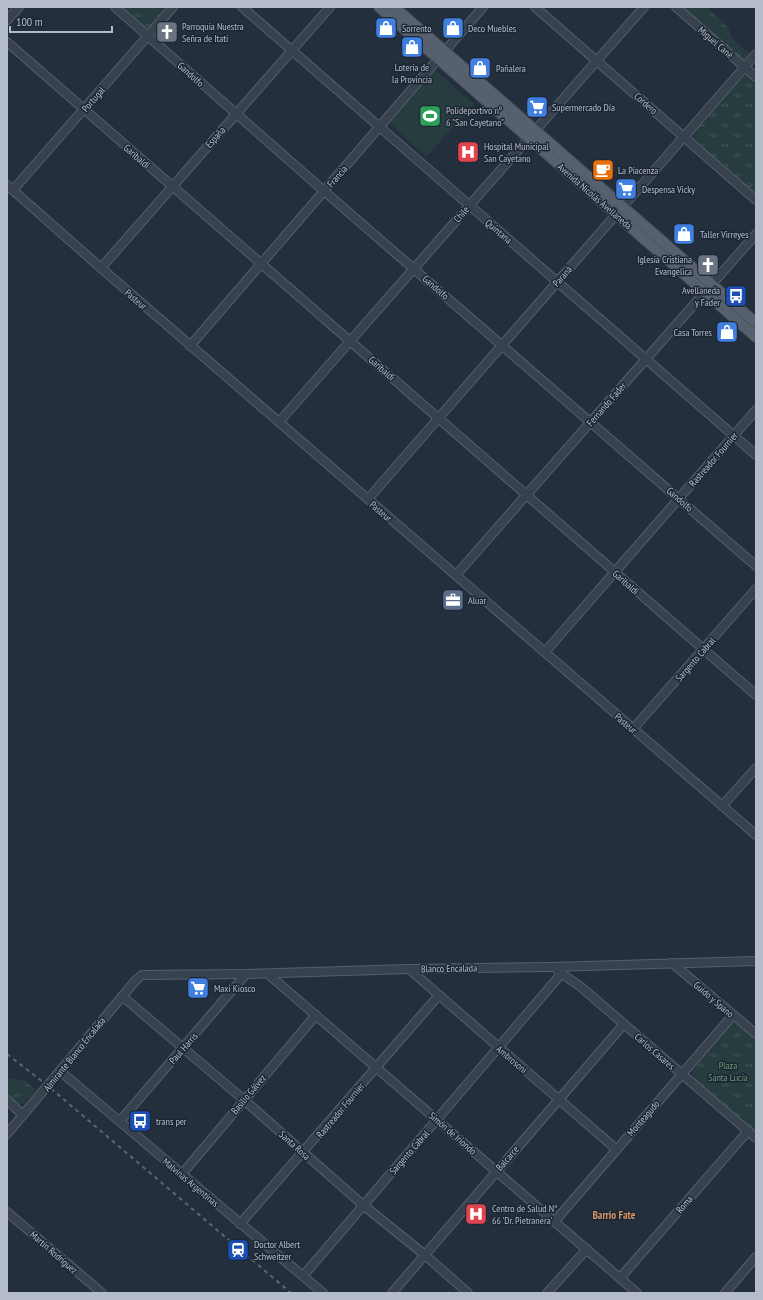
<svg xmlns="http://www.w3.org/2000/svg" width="763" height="1300" font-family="'PT Sans Narrow',sans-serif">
  <defs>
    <pattern id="park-tufts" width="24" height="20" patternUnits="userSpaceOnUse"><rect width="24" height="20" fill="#263c3f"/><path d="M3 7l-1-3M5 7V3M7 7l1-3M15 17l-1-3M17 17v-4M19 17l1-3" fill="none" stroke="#435659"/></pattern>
  </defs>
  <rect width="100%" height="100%" fill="#242f3e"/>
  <path fill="#263c3f" d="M435,70l39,34 -48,53 -36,-34z"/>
  <g fill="url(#park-tufts)">
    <path d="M121,7h48l-19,21h-6z"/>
    <path d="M676,7h31l21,20 4,11 21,19 -8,10z"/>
    <path d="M745,73l2,1 9,6v114l-63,-56 -2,-5z"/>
    <path d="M734,1023l4,1 18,15v93l-61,-52c-3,-5 -4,-8 -1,-13l36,-43z"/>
    <path d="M7,1076l3,3 14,1 12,10 -11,13 -8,2 -10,-8z"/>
  </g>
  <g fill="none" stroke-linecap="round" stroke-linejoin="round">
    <g stroke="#565f6c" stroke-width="10">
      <g id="minor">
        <path d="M115,7l209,184 432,375"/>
        <path d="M242,7l514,448"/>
        <path d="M535,7l221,193"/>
        <path d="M676,7l80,70"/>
        <path d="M7,20l12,-13"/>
        <path d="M7,42l749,653"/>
        <path d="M7,185l94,83 655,567"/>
        <path d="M13,190l160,-183"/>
        <path d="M101,268l229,-261"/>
        <path d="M190,346l293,-339"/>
        <path d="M279,422l365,-415"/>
        <path d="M368,499l388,-445"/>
        <path d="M456,575l300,-341"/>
        <path d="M545,652l211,-242"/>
        <path d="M633,729l123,-140"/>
        <path d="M722,806l34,-38"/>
        <path d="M672,963l84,71"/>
        <path d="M409,969l207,180"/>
        <path d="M558,971l23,16 175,151"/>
        <path d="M268,974l369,319"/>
        <path d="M122,996l121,103 120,106 62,50 43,38"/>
        <path d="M60,1071l263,222"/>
        <path d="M7,1100l16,15"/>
        <path d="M120,1121l126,-147"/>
        <path d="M7,1134l129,-154 6,-5 104,-1 163,-5 143,-2 204,-6"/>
        <path d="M182,1174l134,-159"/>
        <path d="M7,1212l95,81"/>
        <path d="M555,1221l178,-206"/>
        <path d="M240,1224c67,-76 132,-153 199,-229"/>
        <path d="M303,1276l259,-303"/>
        <path d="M620,1278l128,-147"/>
        <path d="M392,1293l232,-269"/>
        <path d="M547,1293l40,-44"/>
        <path d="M725,1293l31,-36"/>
      </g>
    </g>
    <g stroke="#414a57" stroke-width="12">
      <g id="major">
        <path d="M379,7l377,330"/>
        <path d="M394,7l362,316"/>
      </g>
    </g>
    <use href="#minor" stroke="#38414e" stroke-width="8"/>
    <use href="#major" stroke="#56606e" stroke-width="10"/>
    <path stroke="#5a6575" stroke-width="2" stroke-dasharray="4 4" stroke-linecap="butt" d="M7,1054l41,32 243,207"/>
  </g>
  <defs>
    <g id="shop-square" transform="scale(1.15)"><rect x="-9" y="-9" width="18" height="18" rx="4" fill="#3f7fe0" stroke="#1d2633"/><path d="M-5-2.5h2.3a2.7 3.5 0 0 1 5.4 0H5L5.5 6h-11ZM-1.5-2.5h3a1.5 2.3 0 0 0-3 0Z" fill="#fff"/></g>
    <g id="church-square" transform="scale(1.15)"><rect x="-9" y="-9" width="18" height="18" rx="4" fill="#6b7280" stroke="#1d2633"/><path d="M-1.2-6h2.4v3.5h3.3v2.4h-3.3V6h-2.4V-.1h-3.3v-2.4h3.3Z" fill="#fff"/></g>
    <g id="supermarket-square" transform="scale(1.15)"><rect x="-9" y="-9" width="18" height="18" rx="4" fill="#3f7fe0" stroke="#1d2633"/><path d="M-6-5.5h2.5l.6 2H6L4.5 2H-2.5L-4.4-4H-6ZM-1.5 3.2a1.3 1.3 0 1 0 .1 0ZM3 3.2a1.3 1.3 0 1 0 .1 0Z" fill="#fff"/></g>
    <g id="stadium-square" transform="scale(1.15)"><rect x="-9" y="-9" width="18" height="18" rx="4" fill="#2e9e5b" stroke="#1d2633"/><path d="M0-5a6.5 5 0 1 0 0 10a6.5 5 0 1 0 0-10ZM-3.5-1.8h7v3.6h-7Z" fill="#fff"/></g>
    <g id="hospital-square" transform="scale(1.15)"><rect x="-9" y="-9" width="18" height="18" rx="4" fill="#e0444e" stroke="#1d2633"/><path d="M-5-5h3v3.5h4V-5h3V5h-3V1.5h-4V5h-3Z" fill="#fff"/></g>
    <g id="cafe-square" transform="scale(1.15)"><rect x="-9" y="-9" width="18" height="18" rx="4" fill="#e8710a" stroke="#1d2633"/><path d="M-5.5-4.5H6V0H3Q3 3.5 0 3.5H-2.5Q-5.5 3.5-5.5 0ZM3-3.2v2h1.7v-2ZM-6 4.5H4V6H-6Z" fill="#fff"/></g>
    <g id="bus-square" transform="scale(1.15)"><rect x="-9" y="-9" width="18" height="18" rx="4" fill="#1a4fb4" stroke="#1d2633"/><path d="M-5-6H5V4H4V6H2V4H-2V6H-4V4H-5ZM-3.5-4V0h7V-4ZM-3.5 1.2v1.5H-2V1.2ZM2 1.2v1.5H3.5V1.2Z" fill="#fff"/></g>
    <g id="office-square" transform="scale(1.15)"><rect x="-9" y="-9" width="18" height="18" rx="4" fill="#5c6f8a" stroke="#1d2633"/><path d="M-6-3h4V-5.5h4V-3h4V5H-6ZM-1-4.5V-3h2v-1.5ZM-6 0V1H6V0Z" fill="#fff"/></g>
    <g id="station-square" transform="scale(1.15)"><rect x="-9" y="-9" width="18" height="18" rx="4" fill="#1a4fb4" stroke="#1d2633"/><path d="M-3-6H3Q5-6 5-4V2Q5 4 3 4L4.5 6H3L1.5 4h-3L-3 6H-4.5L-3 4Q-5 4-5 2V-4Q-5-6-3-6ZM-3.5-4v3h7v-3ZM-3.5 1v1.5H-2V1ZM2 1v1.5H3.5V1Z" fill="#fff"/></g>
  </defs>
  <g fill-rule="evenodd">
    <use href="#shop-square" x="386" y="28"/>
    <use href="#shop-square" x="453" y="28"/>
    <use href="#church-square" x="167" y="32"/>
    <use href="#shop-square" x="412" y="47"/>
    <use href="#shop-square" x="480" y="68"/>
    <use href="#supermarket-square" x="537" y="107"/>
    <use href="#stadium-square" x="430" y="116"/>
    <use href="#hospital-square" x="468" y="152"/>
    <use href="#cafe-square" x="603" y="170"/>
    <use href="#supermarket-square" x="626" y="189"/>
    <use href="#shop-square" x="684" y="234"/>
    <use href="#church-square" x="708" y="265"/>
    <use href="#bus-square" x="736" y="296"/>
    <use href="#shop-square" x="727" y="332"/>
    <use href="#office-square" x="453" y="600"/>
    <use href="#supermarket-square" x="198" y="988"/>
    <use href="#bus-square" x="140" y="1121"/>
    <use href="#hospital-square" x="476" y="1214"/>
    <use href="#station-square" x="238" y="1250"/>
  </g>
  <g text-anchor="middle" stroke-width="3" stroke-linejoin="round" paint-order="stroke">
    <g font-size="10" fill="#b4bcc9" stroke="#1d2633" text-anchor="start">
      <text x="182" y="30">Parroquia Nuestra<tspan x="182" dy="12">Señra de Itatí</tspan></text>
      <text x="402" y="32">Sorrento</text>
      <text x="468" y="32">Deco Muebles</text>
      <text x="412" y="71" text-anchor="middle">Loteria de<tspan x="412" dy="12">la Provincia</tspan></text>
      <text x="496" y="72">Pañalera</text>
      <text x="552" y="111">Supermercado Día</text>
      <text x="446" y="114">Polideportivo nº<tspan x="446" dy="12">6 "San Cayetano"</tspan></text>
      <text x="484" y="150">Hospital Municipal<tspan x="484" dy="12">San Cayetano</tspan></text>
      <text x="618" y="174">La Piacenza</text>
      <text x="642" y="193">Despensa Vicky</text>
      <text x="700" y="238">Taller Virreyes</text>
      <text x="692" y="263" text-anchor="end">Iglesia Cristiana<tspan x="692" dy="12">Evangelica</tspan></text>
      <text x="720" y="294" text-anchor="end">Avellaneda<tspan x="720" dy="12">y Fader</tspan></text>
      <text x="712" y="336" text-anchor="end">Casa Torres</text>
      <text x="468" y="604">Aluar</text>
      <text x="214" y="992">Maxi Kiosco</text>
      <text x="156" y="1125">trans per</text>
      <text x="492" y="1212">Centro de Salud N°<tspan x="492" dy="12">66 'Dr. Pietranera'</tspan></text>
      <text x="254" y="1248">Doctor Albert<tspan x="254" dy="12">Schweitzer</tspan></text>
    </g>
    <g font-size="10" fill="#b4bcc9" stroke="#1d2633">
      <text transform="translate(716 42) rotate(41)" y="4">Miguel Cané</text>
      <text transform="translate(191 74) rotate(42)" y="4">Gandolfo</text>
      <text transform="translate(93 99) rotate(-49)" y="4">Portugal</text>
      <text transform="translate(646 103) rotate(41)" y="4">Cordero</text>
      <text transform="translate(215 137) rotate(-49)" y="4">España</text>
      <text transform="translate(137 156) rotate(41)" y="4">Garibaldi</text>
      <text transform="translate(337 176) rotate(-49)" y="4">Francia</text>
      <text transform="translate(595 196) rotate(41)" y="4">Avenida Nicolás Avellaneda</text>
      <text transform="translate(461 214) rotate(-49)" y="4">Chile</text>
      <text transform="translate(499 231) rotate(41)" y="4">Quintana</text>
      <text transform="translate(562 276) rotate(-49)" y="4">Paraná</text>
      <text transform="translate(436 287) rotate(41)" y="4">Gandolfo</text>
      <text transform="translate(136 299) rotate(41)" y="4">Pasteur</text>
      <text transform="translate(382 368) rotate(41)" y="4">Garibaldi</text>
      <text transform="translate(606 404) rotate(-49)" y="4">Fernando Fader</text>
      <text transform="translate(713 459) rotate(-49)" y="4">Rastreador Fournier</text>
      <text transform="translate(680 499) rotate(41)" y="4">Gandolfo</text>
      <text transform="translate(381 511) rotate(41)" y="4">Pasteur</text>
      <text transform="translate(626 582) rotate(41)" y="4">Garibaldi</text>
      <text transform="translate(695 659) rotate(-49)" y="4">Sargento Cabral</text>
      <text transform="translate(626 723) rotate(41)" y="4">Pasteur</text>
      <text transform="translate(449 968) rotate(-1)" y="4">Blanco Encalada</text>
      <text transform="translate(714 999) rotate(41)" y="4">Guido y Spano</text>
      <text transform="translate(183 1048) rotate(-49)" y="4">Paul Harris</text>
      <text transform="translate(655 1051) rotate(41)" y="4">Carlos Casares</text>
      <text transform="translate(74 1054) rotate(-51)" y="4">Almirante Blanco Encalada</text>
      <text transform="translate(512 1059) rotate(40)" y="4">Ambrosoni</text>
      <text transform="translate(248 1094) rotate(-50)" y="4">Basilio Gálvez</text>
      <text transform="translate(340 1110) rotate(-50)" y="4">Rastreador Fournier</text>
      <text transform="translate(643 1118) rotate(-49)" y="4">Monteagudo</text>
      <text transform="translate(453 1133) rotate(41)" y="4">Simón de Iriondo</text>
      <text transform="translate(295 1145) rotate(42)" y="4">Santa Rosa</text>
      <text transform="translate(409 1152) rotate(-49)" y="4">Sargento Cabral</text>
      <text transform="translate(507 1158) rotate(-49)" y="4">Balcarce</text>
      <text transform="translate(191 1182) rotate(40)" y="4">Malvinas Argentinas</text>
      <text transform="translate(684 1204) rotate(-49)" y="4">Roma</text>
      <text transform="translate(54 1252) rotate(41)" y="4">Martín Rodríguez</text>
    </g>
    <g font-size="10" fill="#6b9a76" stroke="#1d2633">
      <text x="728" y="1069">Plaza<tspan x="728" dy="12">Santa Lucía</tspan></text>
    </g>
    <g font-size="11" font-weight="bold" fill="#d59563" stroke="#1d2633">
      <text x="614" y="1219">Barrio Fate</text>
    </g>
  </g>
  <rect width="763" height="1300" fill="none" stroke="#b4bcc9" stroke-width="16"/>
  <path d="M10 26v6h102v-6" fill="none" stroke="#b4bcc9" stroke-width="2"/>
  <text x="16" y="26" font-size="12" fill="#b4bcc9" stroke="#1d2633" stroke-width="3" paint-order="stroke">100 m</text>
</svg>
